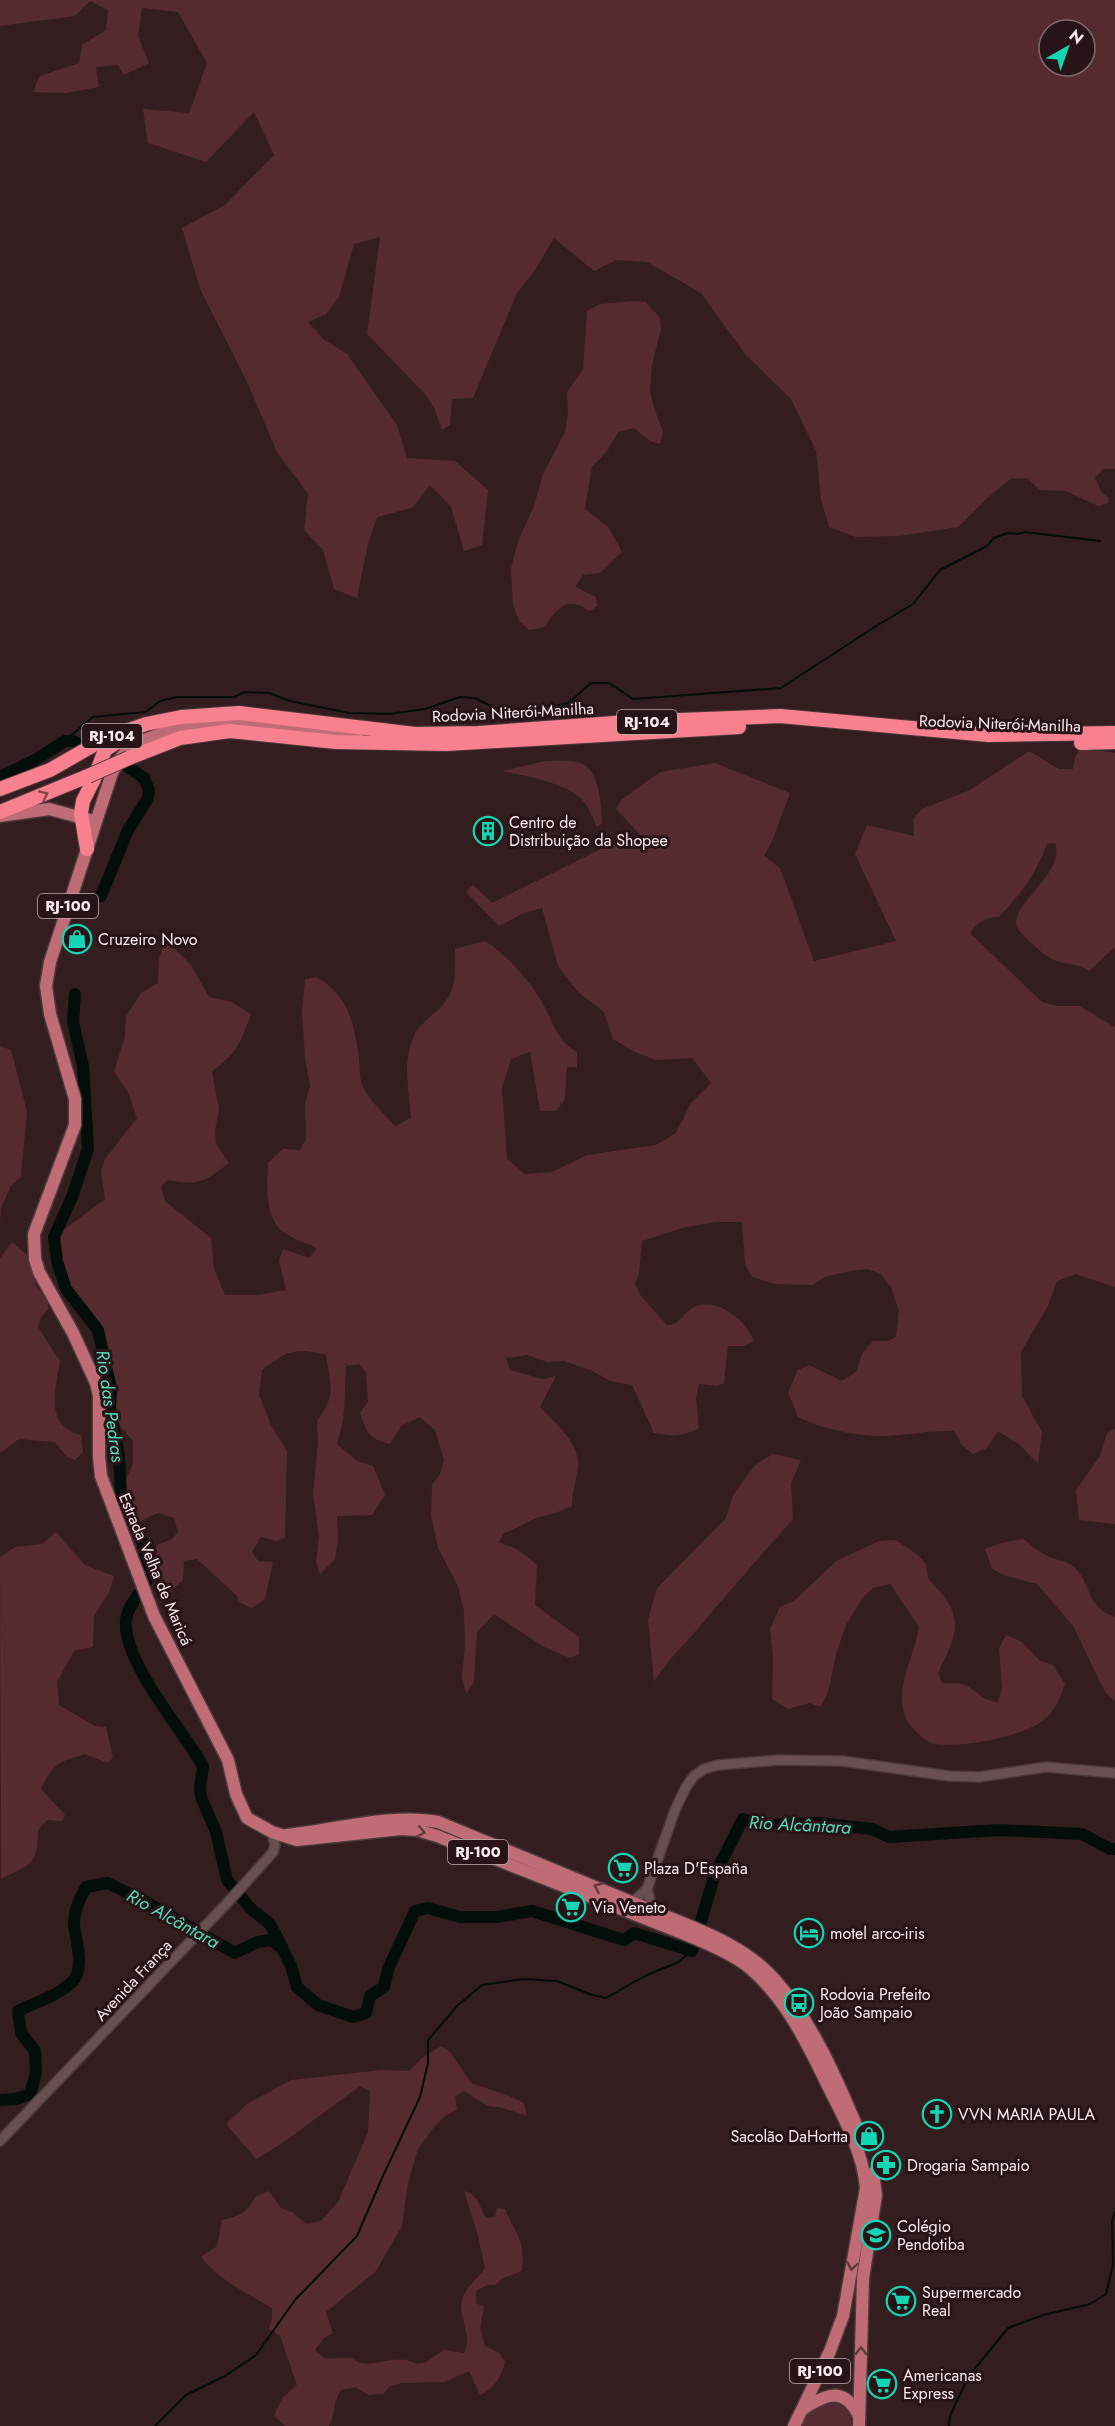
<svg xmlns="http://www.w3.org/2000/svg" width="1115" height="2426" font-family="Jost,sans-serif">
  <rect width="100%" height="100%" fill="#331d1f"/>
  <g fill="#552b2f" fill-rule="evenodd">
    <path d="M0,0h1115v469h-12l-8,9 7,15 7,5 -1,5 -10,3 -32,-15 -26,-1 -13,-12 -17,1 -27,23 -25,25 -59,9 -43,1 -27,-10 -8,-28 -5,-48 -25,-52 -46,-45 -44,-61 -54,-31 -31,-2 -22,11 -40,-33 -19,32 -18,23 -44,105 -21,1 -2,26 -8,5 -7,-20 -9,-15 -59,-61 13,-97 -26,7 -15,53 -13,17 -18,8 15,17 24,15 50,71 10,33 48,3 33,29 -6,55 -18,6 -13,-44 -21,-22 -18,23 -35,9 -9,27 -11,54 -23,-9 -11,-39 -19,-20 4,-36 -31,-42 -30,-70 -47,-93 -18,-61 43,-23 49,-50 -20,-43 -48,50 -58,-19 -5,-34 46,4 18,-50 -29,-51 -36,-4 -4,28 11,27 -25,12 -6,-10 -22,2 3,20 -34,6 -32,-1 7,-16 39,-13 3,-18 24,-15 2,-20 -18,-9 -15,15 -75,10zM1049,30h36v36h-36z"/>
    <path d="M634,301l12,1 14,16 1,11 -9,36 -2,26 4,17 9,24 -3,12 -10,-3 -16,-13 -16,4 -10,18 -16,17 -7,42 24,19 13,24 -22,21 -17,2 -8,12 21,10 1,9 -6,5c-5,-1 -8,-5 -13,-6 -15,-6 -27,11 -33,22l-16,3 -9,-8 -7,-16 -2,-38 8,-29 15,-33 9,-32 22,-42 3,-19 -1,-21 16,-23 4,-58 13,-7z"/>
    <path d="M1081,748l34,5v195c-10,6 -16,15 -26,23 -11,-8 -23,-6 -35,-11 -9,-3 -32,-24 -37,-33 -9,-21 50,-55 38,-84l-8,1c-12,32 -25,48 -48,73 -14,0 -21,5 -29,16l72,69 16,4h21l36,21v260l-39,-13 -19,7 -9,25 -27,46 1,44 20,36 -4,32 -19,-20 -21,-13 -11,17 -14,6 -11,-9 -8,-14c-25,-1 -49,5 -75,5 -28,-1 -56,-7 -81,-19l-10,-25 10,-22 11,-5 33,16 14,-9 6,-18 11,-13h15l8,-4 3,-26 -8,-24 -10,-13 -14,-5 -16,2 -27,6 -11,8 -39,-1 -22,-7 -7,-13 -3,-42h-26l-30,5 -44,14 -3,32 -4,11 6,12 26,29c13,0 16,-12 27,-18 22,-11 52,13 60,34l-11,5h-15l-4,37 -7,3 -18,-2 -3,14 3,30c-16,9 -27,8 -45,5l-22,-48 -22,-4 -17,-10 -29,-10 -17,1 -19,-7 -22,3 4,12 32,9 14,-3 -16,31c14,15 39,35 38,58 -1,14 -6,27 -6,41 -11,6 -20,8 -32,11 -12,4 -24,12 -36,16l-5,9 20,8 18,15 -2,40 44,32v17l-9,4 -26,-11 -50,-33 -17,18 -3,50 -8,12 -4,-17 3,-32 -1,-34 -6,-25 -20,-38 -7,-32 1,-31 8,-11 4,-14 -9,-30 -15,-13 -19,9 -11,18c-22,-6 -23,-11 -30,-31l8,-11 -2,-29 -7,-9 -13,2c-2,30 1,48 -9,78l20,17 16,5 12,29 -13,20 -35,1 1,23 -3,20 -15,15 -4,-12 3,-26 -6,-42 5,-51 -1,-22c20,-26 13,-36 9,-66 -30,-8 -40,-4 -64,15l-3,25 12,30 16,26 -2,87 -8,3 -16,-4 -9,15 6,9 15,1 -8,37 -13,9 -13,-6 -2,-6 -40,-37 -13,2 -1,19 -14,13 -12,-32 -1,-16 15,-5 7,-8 -4,-14 -16,-5 -21,10 -9,-19 -4,-21 9,-19v-23l-16,-19 -5,-50 -7,-33 -39,-50 -9,-28 -3,-24 51,-38 -4,-27 4,-13 32,-41 -9,-26 -14,-20 11,-36 1,-20 16,-24 16,-9 1,-24 6,-20 26,26 18,32 23,5 19,12c-11,29 -13,39 -39,57l7,38 -4,21 1,14 13,19c-24,19 -31,23 -62,17l-6,7 4,14 46,37 3,31 11,26h32l29,-5 -7,-29 4,-12 26,9 8,-10c-12,-6 -29,-10 -38,-20 -14,-15 -12,-46 -11,-65l15,-14 17,1 6,-11 -1,-35 5,-18 -5,-28 -3,-46 3,-33 12,-2c33,21 37,46 42,82 1,9 0,20 4,28 7,14 21,27 32,39l16,-8c-2,-24 -9,-59 3,-82 4,-9 14,-18 22,-24 21,-19 19,-36 19,-63l30,-8c21,13 42,37 55,58 14,21 14,40 37,53v15h-10l-2,32 -9,12h-16l-10,-59 -19,7 -9,29 5,71 18,15 27,-2 35,-17 69,-10 20,-12 15,-30 20,-20 -19,-25 -36,2 -21,-8 -22,-13 -9,-27 -26,-20 -20,-26 -16,-58 -18,5 -25,13 -33,-34 7,-7 19,18 113,-56 18,-6h23l-30,-32 5,-9 39,-28 55,-9 75,30 -18,48 -8,15 16,12 34,93 82,-20 -41,-87 12,-29 47,11 -1,-17 9,-10 46,-18 61,-40 30,18h14l2,-12z"/>
    <path d="M546,761c10,0 24,-1 34,2 20,6 21,42 22,60l-5,4c-4,-8 -7,-18 -13,-25 -14,-19 -60,-26 -82,-31z"/>
    <path d="M0,1046l11,4 16,61 -6,65 -10,10 -10,22 -1,18z"/>
    <path d="M12,1242l15,13 10,33 8,7 4,13 -8,9 -3,10 22,34c-4,28 -17,64 21,74l2,17 -8,8 -8,-3 -12,-15 -36,-3 -19,14v-195z"/>
    <path d="M1115,1429v95l-36,-4 -3,-30 24,-34 7,-23z"/>
    <path d="M773,1454l28,6 -10,23 2,36c-33,37 -66,75 -98,113 -14,16 -30,31 -41,50l-6,-62 9,-32 69,-70 7,-23 22,-30z"/>
    <path d="M56,1532l29,33 29,11 -4,14 -16,26 -1,31 -19,4 -17,31 2,23 36,21 11,1 7,31 -6,5 -22,-9c-26,8 -32,9 -44,35l24,26 -3,6 -15,-1 -9,10c0,35 -7,34 -37,49l-1,-322 15,-10 27,-3z"/>
    <path d="M1023,1539c8,6 17,14 27,18 9,4 18,4 25,11 18,18 10,38 40,49v84l-9,-8 -6,-11 -27,-56 -36,-42 -31,-8 -14,-7 -7,-20 16,-6z"/>
    <path d="M895,1540c11,7 23,13 30,23 3,5 1,13 5,18 4,5 9,9 13,14 23,29 8,50 -5,78l4,10c9,1 17,-1 25,3 15,8 11,13 31,16l4,-14 -3,-40 7,-13 16,7 18,19 13,4 12,19c-5,13 -9,26 -20,35 -21,18 -84,29 -111,25 -9,-2 -26,-19 -29,-28 -10,-32 9,-58 14,-89l-29,-43 -17,4 -10,9 -17,28 -10,29 -7,35 -8,18 -12,-4 -21,6 -16,-10 1,-42 -3,-29 10,-21 14,-6 42,-40 43,-20z"/>
    <path d="M441,2046l9,6 21,31 36,12 17,8 3,13 -24,-8 -15,-2 -24,-15 -9,6 2,13 -12,6 -10,10 -17,23 -10,34 -6,43 -26,45 -50,41 7,21 -9,5 -9,12c11,14 20,6 34,8 5,0 8,5 13,5 19,3 36,-10 55,1l8,-1 19,-13 20,3c9,-20 -6,-35 -2,-53 3,-12 16,-22 23,-32l-7,-32 -14,-45c14,3 16,16 22,27l9,-1 2,-9 8,1c12,28 20,29 17,62l-21,8 -5,6h-9l-11,6v12l8,4 -4,21 5,18 14,7 6,9c-4,15 -10,26 -25,33l-11,-24 -25,11 -43,1 -11,3 -7,8 -15,1 -13,-8 -14,3c-10,16 -4,21 -12,36h-44l-11,-10 8,-18 15,-13 -17,-49 -11,-7 3,-10v-11c-25,-15 -52,-27 -71,-51l16,-11 5,-26c18,-4 25,-7 34,-24l13,-5 12,17 11,4 14,12 15,-3 17,-19 30,-70 2,-41 -10,-5 -79,58 -25,15 -30,-35 21,-20 44,-24 91,-10 27,1 13,-13z"/>
    <path d="M822,2400l19,1 9,10 2,15h-55l5,-11z"/>
  </g>
  <g fill="none" stroke-linecap="round" stroke-linejoin="round">
    <g stroke="#030e0b" stroke-width="2">
      <path d="M62,743l31,-26 53,-5 14,-11 17,-4h57l11,-5 24,1 21,8 59,12 40,1 36,-5 35,-12 15,1 28,14 48,-5 17,-4 23,-20h18l24,16 148,-11 92,-60 40,-24 27,-34 47,-24 7,-8 13,-5 11,1 7,-2 75,9"/>
      <path d="M155,2426l31,-31 39,-19 31,-21 39,-55 62,-64 25,-58 38,-81 8,-34v-23l29,-34 25,-21 41,-6 34,2 35,14 14,3 37,-21 35,-15 14,-11"/>
      <path d="M949,2426l1,-10 18,-39 40,-49 35,-13 47,-11 16,-10 7,-30 -1,-43 3,-9"/>
    </g>
    <g stroke="#030e0b" stroke-width="12">
      <path d="M0,777l35,-17 30,-19h8l8,4"/>
      <path d="M101,896l27,-66 20,-32 1,-8 -5,-12 -16,-11"/>
      <path d="M75,994l-2,28 10,44 5,83 -16,48 -18,40 3,24 9,28 32,41 13,58 -1,20 9,47 2,40 6,18 15,28 7,31 -2,9"/>
      <path d="M141,1591c-6,8 -14,18 -15,29 -4,41 56,109 77,146l-3,22 1,9 15,35 11,48 23,28 20,16 12,23"/>
      <path d="M0,2100l16,-1 14,-5 6,-21 -1,-22 -14,-18 -3,-22c17,-9 40,-15 54,-29 14,-13 3,-43 2,-59 0,-13 6,-25 12,-36l22,-4 36,18 91,52 22,-11 14,-2 11,8 9,18 6,21 21,18 35,12 13,-4 4,-17 14,-9 4,-18 27,-58 13,-3 32,9h37l35,-6 92,29 10,-7 58,18 23,-77 28,-55 26,6 50,-2 53,6 17,8 110,-7 83,4 28,15h5"/>
    </g>
    <g stroke="#4c393b" stroke-width="12">
      <g id="minor">
        <path d="M647,1889l6,22"/>
        <path d="M633,1902l14,-13 28,-79 11,-23 8,-11 10,-7 14,-4 61,-5 63,1 107,15 30,1 67,-10 69,6"/>
        <path d="M0,2141l229,-240 44,-49 2,-7 -3,-13"/>
      </g>
    </g>
    <g stroke="#4c393b" stroke-width="15">
      <g id="major">
        <path d="M358,738c-67,-13 -138,-27 -203,-2 -8,3 -18,6 -25,12 -8,6 -13,16 -18,25l-62,189 -4,24 4,28 25,85v26l-41,109 1,25 4,13 34,61 23,50 3,13v61l2,19 53,140 74,144 8,34 11,24 25,14 25,8 104,-11 16,1 20,6c69,27 138,55 207,82 30,12 84,31 107,51 36,31 57,76 77,117 16,32 35,66 38,102l-23,128 -13,35 -36,75"/>
        <path d="M0,816l49,-7 41,11"/>
        <path d="M287,1835c48,-5 106,-22 151,-13 72,30 144,59 215,89 43,18 91,33 122,69 40,45 64,105 87,159"/>
        <path d="M803,2409c23,-15 41,-23 56,7"/>
        <path d="M859,2426l4,-148 13,-83 -3,-22"/>
      </g>
    </g>
    <g stroke="#4c393b" stroke-width="16">
      <g id="highway">
        <path d="M1081,743l34,-1"/>
        <path d="M129,758l51,-20 50,-7 106,11 110,2 293,-17"/>
        <path d="M0,789l50,-19 56,-32 40,-14 35,-7 58,-4 176,21 64,-1 149,-11 152,-6 209,19 126,-2"/>
        <path d="M0,812l88,-36"/>
        <path d="M87,849l-6,-36 2,-12 11,-22 11,-29 15,-10"/>
      </g>
    </g>
    <use href="#minor" stroke="#684f51" stroke-width="9"/>
    <use href="#major" stroke="#bf6c76" stroke-width="12"/>
    <use href="#highway" stroke="#f9808e" stroke-width="14"/>
    <g stroke="#4c393b" stroke-width="16" stroke-linecap="butt">
      <path id="highway-bridge" d="M88,776l41,-18"/>
    </g>
    <use href="#highway-bridge" stroke="#f9808e" stroke-width="14"/>
  </g>
  <defs><path id="oneway-chevron" d="M-2-3.5L2.5 0L-2 3.5" fill="none" stroke-width="1.6" stroke-linecap="round" stroke-linejoin="round" transform="scale(1.5)"/></defs>
  <use stroke="#86454c" href="#oneway-chevron" transform="translate(44 795) rotate(-24)"/>
  <g stroke="#64373c">
    <use href="#oneway-chevron" transform="translate(421 1832) rotate(12)"/>
    <use href="#oneway-chevron" transform="translate(598 1887) rotate(-157)"/>
    <use href="#oneway-chevron" transform="translate(852 2266) rotate(100)"/>
    <use href="#oneway-chevron" transform="translate(861 2351) rotate(-89)"/>
  </g>
  <defs>
    <g id="building-ring" transform="scale(1.5)"><circle r="9.5" fill="#281416" stroke="#14d5b3" stroke-width="1.5"/><path d="M-4-6H4V6H1V3H-1V6H-4ZM-2.5-4.3h1.7v1.8h-1.7ZM.8-4.3h1.7v1.8H.8ZM-2.5-1h1.7V.8h-1.7ZM.8-1h1.7V.8H.8Z" fill="#14d5b3"/></g>
    <g id="shop-ring" transform="scale(1.5)"><circle r="9.5" fill="#281416" stroke="#14d5b3" stroke-width="1.5"/><path d="M-5-2.5h2.3a2.7 3.5 0 0 1 5.4 0H5L5.5 6h-11ZM-1.5-2.5h3a1.5 2.3 0 0 0-3 0Z" fill="#14d5b3"/></g>
    <g id="supermarket-ring" transform="scale(1.5)"><circle r="9.5" fill="#281416" stroke="#14d5b3" stroke-width="1.5"/><path d="M-6-5.5h2.5l.6 2H6L4.5 2H-2.5L-4.4-4H-6ZM-1.5 3.2a1.3 1.3 0 1 0 .1 0ZM3 3.2a1.3 1.3 0 1 0 .1 0Z" fill="#14d5b3"/></g>
    <g id="hotel-ring" transform="scale(1.5)"><circle r="9.5" fill="#281416" stroke="#14d5b3" stroke-width="1.5"/><path d="M-6-4.5h1.5V1H6V5H4.5V3h-9V5H-6ZM-4 0a1.8 1.8 0 1 1 3.6 0ZM.5 0V-2.5h3Q6-2.5 6 0Z" fill="#14d5b3"/></g>
    <g id="bus-ring" transform="scale(1.5)"><circle r="9.5" fill="#281416" stroke="#14d5b3" stroke-width="1.5"/><path d="M-5-6H5V4H4V6H2V4H-2V6H-4V4H-5ZM-3.5-4V0h7V-4ZM-3.5 1.2v1.5H-2V1.2ZM2 1.2v1.5H3.5V1.2Z" fill="#14d5b3"/></g>
    <g id="church-ring" transform="scale(1.5)"><circle r="9.5" fill="#281416" stroke="#14d5b3" stroke-width="1.5"/><path d="M-1.2-6h2.4v3.5h3.3v2.4h-3.3V6h-2.4V-.1h-3.3v-2.4h3.3Z" fill="#14d5b3"/></g>
    <g id="pharmacy-ring" transform="scale(1.5)"><circle r="9.5" fill="#281416" stroke="#14d5b3" stroke-width="1.5"/><path d="M-2-6h4v4h4v4h-4v4h-4v-4h-4v-4h4Z" fill="#14d5b3"/></g>
    <g id="school-ring" transform="scale(1.5)"><circle r="9.5" fill="#281416" stroke="#14d5b3" stroke-width="1.5"/><path d="M0-5L7-2L0 1L-7-2ZM-4 1L0 2.5L4 1V4Q0 6-4 4Z" fill="#14d5b3"/></g>
  </defs>
  <g fill-rule="evenodd">
    <use href="#building-ring" x="488" y="831"/>
    <use href="#shop-ring" x="77" y="939"/>
    <use href="#supermarket-ring" x="623" y="1868"/>
    <use href="#supermarket-ring" x="571" y="1907"/>
    <use href="#hotel-ring" x="809" y="1933"/>
    <use href="#bus-ring" x="799" y="2003"/>
    <use href="#church-ring" x="937" y="2114"/>
    <use href="#shop-ring" x="869" y="2136"/>
    <use href="#pharmacy-ring" x="886" y="2165"/>
    <use href="#school-ring" x="876" y="2235"/>
    <use href="#supermarket-ring" x="901" y="2301"/>
    <use href="#supermarket-ring" x="882" y="2384"/>
  </g>
  <g text-anchor="middle" stroke-width="6" stroke-linejoin="round" paint-order="stroke">
    <g fill="#281416" stroke="#bcaaac" stroke-width="1.5">
      <rect x="617" y="710" width="60" height="24" rx="4.5"/>
      <rect x="82" y="724" width="60" height="24" rx="4.5"/>
      <rect x="38" y="894" width="60" height="24" rx="4.5"/>
      <rect x="448" y="1840" width="60" height="24" rx="4.5"/>
      <rect x="790" y="2359" width="60" height="24" rx="4.5"/>
    </g>
    <g font-size="15" font-weight="bold" fill="#fbebec">
      <text x="647" y="727">RJ-104</text>
      <text x="112" y="741">RJ-104</text>
      <text x="68" y="911">RJ-100</text>
      <text x="478" y="1857">RJ-100</text>
      <text x="820" y="2376">RJ-100</text>
    </g>
    <g font-size="16" fill="#fbebec" stroke="#281416">
      <text transform="translate(513 712) rotate(-3)" y="6">Rodovia Niterói-Manilha</text>
      <text transform="translate(1000 723) rotate(2)" y="6">Rodovia Niterói-Manilha</text>
      <text transform="translate(156 1569) rotate(67)" y="6">Estrada Velha de Maricá</text>
      <text transform="translate(133 1980) rotate(-47)" y="6">Avenida França</text>
    </g>
    <g font-size="16" fill="#fbebec" stroke="#281416" text-anchor="start">
      <text x="509" y="828">Centro de<tspan x="509" dy="18">Distribuição da Shopee</tspan></text>
      <text x="98" y="945">Cruzeiro Novo</text>
      <text x="644" y="1874">Plaza D'España</text>
      <text x="592" y="1913">Via Veneto</text>
      <text x="830" y="1939">motel arco-iris</text>
      <text x="820" y="2000">Rodovia Prefeito<tspan x="820" dy="18">João Sampaio</tspan></text>
      <text x="958" y="2120">VVN MARIA PAULA</text>
      <text x="848" y="2142" text-anchor="end">Sacolão DaHortta</text>
      <text x="907" y="2171">Drogaria Sampaio</text>
      <text x="897" y="2232">Colégio<tspan x="897" dy="18">Pendotiba</tspan></text>
      <text x="922" y="2298">Supermercado<tspan x="922" dy="18">Real</tspan></text>
      <text x="903" y="2381">Americanas<tspan x="903" dy="18">Express</tspan></text>
    </g>
    <g font-size="18" font-style="italic" fill="#51dcbd" stroke="#281416">
      <text transform="translate(110 1406) rotate(82)" y="6">Rio das Pedras</text>
      <text transform="translate(800 1825) rotate(3)" y="6">Rio Alcântara</text>
      <text transform="translate(173 1919) rotate(29)" y="6">Rio Alcântara</text>
    </g>
  </g>
  <g transform="translate(1067 48) rotate(40)"><circle r="28" fill="#281416" stroke="#7c6a6c" stroke-width="1.5"/>
  <path d="M0-4.5L10 22L0 15L-10 22Z" fill="#14d5b3"/>
  <text y="-9" font-size="16" font-weight="bold" text-anchor="middle" fill="#fbebec">N</text>
  </g>
</svg>
